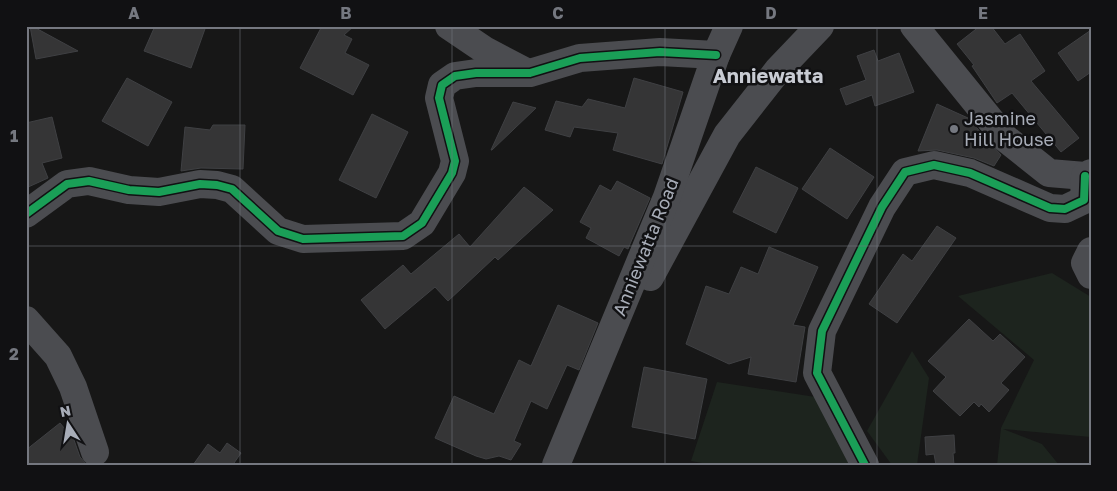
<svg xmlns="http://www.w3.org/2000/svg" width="1117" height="491" font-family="'Golos Text',sans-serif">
  <rect width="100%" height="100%" fill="#171717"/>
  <g fill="#1d241e">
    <path d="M1052,273l39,24v140l-88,-8 39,15 17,21h-62l4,-37 33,-68 -76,-64z"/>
    <path d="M912,351l17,27 -12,87h-25l-25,-34z"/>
    <path d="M717,382l105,16 29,67h-138l-22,-4z"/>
  </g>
  <g fill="#353536" stroke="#3f4043">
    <path d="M30,26h2l46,25 -42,8z"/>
    <path d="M155,26h51l-15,42 -47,-17z"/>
    <path d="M322,26h32l-10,9 8,4 -7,14 24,12 -16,30 -53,-27z"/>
    <path d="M980,26h11l14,18 15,-10 25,37 -14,10 48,57 -18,14 -49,-59 -15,10 -25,-37 2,-1 -17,-21z"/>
    <path d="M1091,30v42l-13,9 -20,-28z"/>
    <path d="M874,50l4,11 21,-8 15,39 -39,14 -3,-11 -26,10 -6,-16 26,-9 -9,-24z"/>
    <path d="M127,78l45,24 -24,44 -46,-25z"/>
    <path d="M634,78l49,14 -21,72 -49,-14 5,-17 -44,-6 -4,10 -25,-7 11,-29 26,6 6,-8 37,9z"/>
    <path d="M513,102l23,6 -44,42h-1z"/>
    <path d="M937,104l31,14 33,37 -7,11 -20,-8 -37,-8 -19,1z"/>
    <path d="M372,114l36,18 -32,66 -37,-18z"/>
    <path d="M52,117l10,41 -20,5 6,15 -22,10v-65z"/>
    <path d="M213,125h32l-2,44 -42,-1 -20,3 4,-44 25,3z"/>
    <path d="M830,148l44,29 -27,42 -45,-30z"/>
    <path d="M756,167l42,21 -22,45 -43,-21z"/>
    <path d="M617,181l33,17 -20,46 -2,5 -4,-2 -5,9 -33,-18 5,-10 -11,-6 20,-37 11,6z"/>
    <path d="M524,187l29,23 -55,50 -3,-3 -47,44 -13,-14 -50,42 -24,-29 42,-35 8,9 48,-40 11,13z"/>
    <path d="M937,226l19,12 -59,85 -28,-19 34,-50 9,7z"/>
    <path d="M769,247l49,20 -25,58 12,2 -9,55 -48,-8 3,-17 -22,7 -43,-20 20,-58 23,8 12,-27 17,7z"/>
    <path d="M558,305l40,18 -19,47 -12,-5 -20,44 -16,-8 -17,40 7,3 -10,16 -12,-4 -13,3 -10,-3 -41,-18 19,-42 40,18 25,-54 12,6z"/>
    <path d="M969,319l24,22 7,-7 25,23 -24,26 8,7 -20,22 -8,-8 -2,3 -5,-5 -14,14 -27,-25 13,-14 -18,-16z"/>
    <path d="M644,367l63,12 -12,60 -63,-12z"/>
    <path d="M60,423l14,17 6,17 7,8h-61v-15z"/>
    <path d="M954,435l1,18h-2l1,12h-18l-2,-11 -8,1 -1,-18z"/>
    <path d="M227,443l14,10 -7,10 3,2h-44l15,-21 12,9z"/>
  </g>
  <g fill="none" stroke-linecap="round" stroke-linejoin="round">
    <g stroke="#4b4c50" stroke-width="28">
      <path d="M449,26l37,25 40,21"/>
      <path d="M914,26l91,112 44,35 36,3 6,-3"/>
      <path d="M26,214l41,-30 22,-3 40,9 30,2 41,-8 17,1 15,4 46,42 25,8 100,-3 19,-13 30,-50 3,-12 -16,-63 3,-13 13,-9 21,-3h54l50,-15 80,-6 56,3"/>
      <path d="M1091,251l-6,12 6,12"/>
      <path d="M650,277l77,-142 51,-65 42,-44"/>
      <path d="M26,320l32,36 15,31 22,65"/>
      <path d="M556,465l111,-268 49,-142 13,-29"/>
      <path d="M865,465l-48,-92 5,-42 60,-124 23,-35 29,-7 36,8 80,35 15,1 19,-9 1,-24"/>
    </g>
    <g stroke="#111113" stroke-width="11">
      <g id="cycleway">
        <path d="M26,214l41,-30 22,-3 40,9 30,2 41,-8 17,1 15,4 46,42 25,8 100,-3 19,-13 30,-50 3,-12 -16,-63 3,-13 13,-9 21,-3h54l50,-15 80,-6 56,3"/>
        <path d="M865,465l-48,-92 5,-42 60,-124 23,-35 29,-7 36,8 80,35 15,1 19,-9 1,-24"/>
      </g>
    </g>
    <use href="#cycleway" stroke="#1a9f57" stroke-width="8"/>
  </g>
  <path fill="none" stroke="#757880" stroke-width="1" stroke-opacity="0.55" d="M240,26v439M452,26v439M665,26v439M877,26v439M26,246h1065"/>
  <circle fill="#757880" stroke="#111113" stroke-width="2" cx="954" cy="129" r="5"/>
  <g text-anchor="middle" stroke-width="5" stroke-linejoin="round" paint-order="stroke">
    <g font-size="18" fill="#a8adb8" stroke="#111113" text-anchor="start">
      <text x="964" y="125">Jasmine<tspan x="964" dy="21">Hill House</tspan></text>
    </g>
    <g font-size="18" fill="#a8adb8" stroke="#111113">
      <text transform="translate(646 247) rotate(-68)" y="6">Anniewatta Road</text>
    </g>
    <g font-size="20" font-weight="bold" fill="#c9ccd4" stroke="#111113">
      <text x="768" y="83">Anniewatta</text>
    </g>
  </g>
  <rect width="1117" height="491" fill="none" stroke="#111113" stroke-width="55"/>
  <g transform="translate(68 424) rotate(348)" stroke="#111113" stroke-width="4" paint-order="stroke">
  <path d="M0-4L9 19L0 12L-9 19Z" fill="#a8adb8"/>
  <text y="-8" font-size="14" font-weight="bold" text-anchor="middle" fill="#a8adb8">N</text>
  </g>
  <rect x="28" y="28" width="1062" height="436" fill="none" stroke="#757880" stroke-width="2"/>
  <g font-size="16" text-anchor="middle" font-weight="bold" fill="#757880">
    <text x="134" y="19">A</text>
    <text x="346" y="19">B</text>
    <text x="558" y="19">C</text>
    <text x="771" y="19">D</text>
    <text x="983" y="19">E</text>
    <text x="14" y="142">1</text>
    <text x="14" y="360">2</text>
  </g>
</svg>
